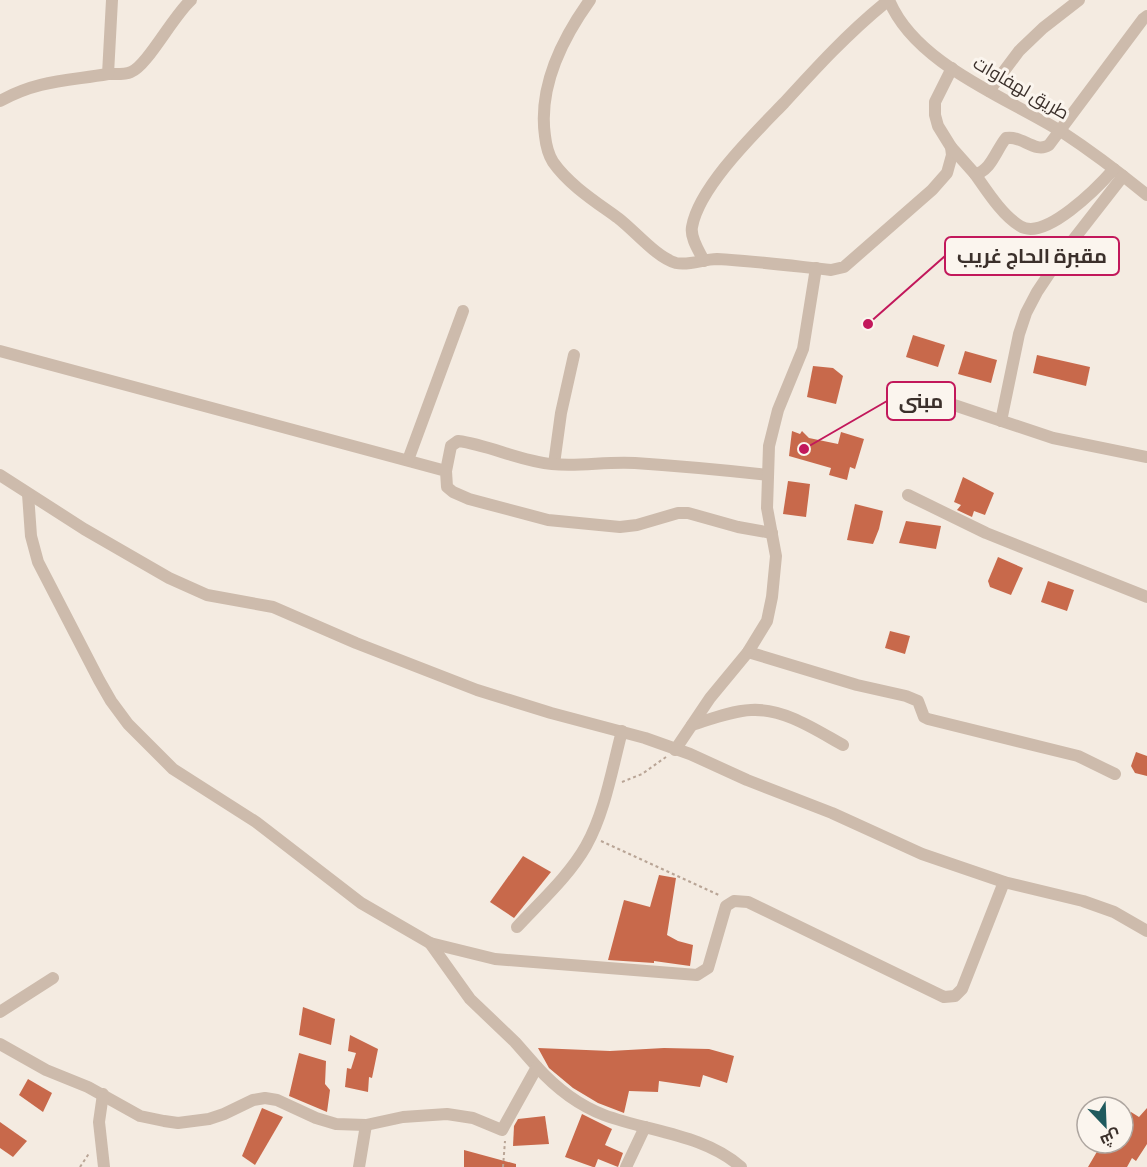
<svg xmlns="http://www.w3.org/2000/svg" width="1147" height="1167" font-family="Commissioner,Cairo,sans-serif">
  <rect width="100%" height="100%" fill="#f4ebe1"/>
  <g fill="#c8694b">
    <path d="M913,335l32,10 -7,22 -32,-10z"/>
    <path d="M965,351l32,9 -6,23 -33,-9z"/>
    <path d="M1037,355l53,12 -4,19 -53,-13z"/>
    <path d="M813,366l20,2 10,8 -7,28 -29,-7z"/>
    <path d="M792,431l8,3 2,-3 7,7 29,6 3,-12 23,7 -9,30 -5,-2 -3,13 -18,-5 2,-7 -42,-12z"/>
    <path d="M963,477l31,16 -9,22 -11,-4 -2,6 -15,-7 4,-5 -7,-3z"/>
    <path d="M788,481l22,3 -4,33 -23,-3z"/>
    <path d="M855,504l28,7 -4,18 -6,15 -26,-4z"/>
    <path d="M906,521l35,5 -5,23 -37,-6z"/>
    <path d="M998,557l25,11 -12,27 -21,-8 -2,-6z"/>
    <path d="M1048,581l26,9 -7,21 -26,-9z"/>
    <path d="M890,631l20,5 -5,18 -20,-6z"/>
    <path d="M1136,752l11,4v20l-12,-3 -4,-7z"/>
    <path d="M523,856l28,16 -37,46 -24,-16z"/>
    <path d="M659,875l17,3 -9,57 11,6 15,4 -3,21 -36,-5v2l-46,-3 16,-60 26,7z"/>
    <path d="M303,1007l32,12 -4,26 -32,-10z"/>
    <path d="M350,1035l28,14 -6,29 -3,-1 -1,15 -23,-5 2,-19 4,1 5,-16 -8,-2z"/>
    <path d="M538,1048l72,3 54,-3 45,1 25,7 -7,27 -24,-8 -3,12 -41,-6 -1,11 -29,-1 -5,22 -26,-10 -25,-15 -24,-20z"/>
    <path d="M299,1053l27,8 -1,23 5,6 -3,22 -38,-16z"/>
    <path d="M28,1079l24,14 -9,19 -24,-17z"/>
    <path d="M262,1108l21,9 -28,48 -13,-9z"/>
    <path d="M1147,1108v36l-11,17 -4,-3 -5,9h-39l14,-24h21v-20l8,-11 8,5z"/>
    <path d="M582,1114l30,15 -7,16 18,8 -5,14 -20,-8 -3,8h-2l-28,-10z"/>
    <path d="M545,1116l4,28 -36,2 1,-20 4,-7z"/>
    <path d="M0,1122l27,19 -14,16 -13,-9z"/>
    <path d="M464,1150l52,14v3h-52z"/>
  </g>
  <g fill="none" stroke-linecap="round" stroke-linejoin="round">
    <g stroke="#b9a596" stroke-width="2" stroke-dasharray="3 3" stroke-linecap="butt">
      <path d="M622,782l20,-8 24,-17"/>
      <path d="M601,841l120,55"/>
      <path d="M80,1167l10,-15"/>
      <path d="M503,1167l2,-26"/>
    </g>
    <g stroke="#cdbbac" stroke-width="12">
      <path d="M590,0c-28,39 -52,87 -45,136 1,9 3,18 8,26 16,23 43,40 65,56 17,13 39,40 58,45 14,3 27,-4 41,-4 38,2 76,7 114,11l13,-3 88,-77 15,-17 5,-18 -1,-8 -13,-21 -3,-11v-13l17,-34"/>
      <path d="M889,0c26,64 117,97 173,132 29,19 58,41 85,63"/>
      <path d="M108,74c7,0 16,1 23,-2 16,-6 42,-56 60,-72"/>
      <path d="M989,91l30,-40 24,-23 36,-28"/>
      <path d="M0,101c38,-21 67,-20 108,-27l4,-74"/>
      <path d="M951,147l24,27c16,-3 21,-24 31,-36 16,-3 29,16 43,7l94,-126 4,-3"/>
      <path d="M975,174c12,17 27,41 45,52 25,16 79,-40 94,-57"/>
      <path d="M704,261c-5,-10 -14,-23 -12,-34 7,-40 64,-95 92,-124 32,-35 64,-70 101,-100"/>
      <path d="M0,351l446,120 1,16 6,5 16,7 79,21 72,7 17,-2 41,-12h10l50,14 34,6"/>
      <path d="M948,403l105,35 94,19"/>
      <path d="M1001,421l18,-87 7,-21 11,-21 26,-39 60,-77"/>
      <path d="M408,460l55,-149"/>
      <path d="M554,464l7,-51 13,-58"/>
      <path d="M446,471l5,-25 7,-5c32,4 61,20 94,23 27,3 55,-3 83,-1 44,3 89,7 133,12"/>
      <path d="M0,475l84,54 85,49 38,17 66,12 83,36 121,47 74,23 94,25 45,16 57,26 85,33 90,41 82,28 79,19 31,11 33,19"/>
      <path d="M28,494l3,42 7,26 61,118 12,21 17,23 45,45 83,53 105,81 69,40 65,16 202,16 11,-7 18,-62 8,-5 14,1 196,95 11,-1 7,-7 42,-107"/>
      <path d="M908,495l78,38 161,64"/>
      <path d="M748,652l109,33 49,11 12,5 6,16 4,2 150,37 37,18"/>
      <path d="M692,725c19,-6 39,-14 59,-15 33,-2 65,20 92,35"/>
      <path d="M675,750l35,-52 38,-46 19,-31 5,-24 4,-41 -9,-48 2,-62 9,-36 25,-61 13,-81"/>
      <path d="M517,927c23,-25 52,-51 69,-81 19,-34 26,-77 36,-115"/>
      <path d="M0,1012l53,-34"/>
      <path d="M0,1044l46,26 42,17 52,29 24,5 14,2 31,-4 15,-5 29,-14 12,-2 12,2 39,18 20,6 30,1 37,-8 44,-3 26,4 29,12 35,-63 -22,-25 -45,-43 -40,-56"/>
      <path d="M537,1067c19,21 41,38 67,48 46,17 99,19 137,52"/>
      <path d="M103,1094l-4,28 5,45"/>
      <path d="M359,1167l7,-42"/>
      <path d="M626,1167l19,-40"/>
    </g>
  </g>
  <g text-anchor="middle" stroke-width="6" stroke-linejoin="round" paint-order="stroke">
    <g font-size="18" fill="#3b302b" stroke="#fbf5ee">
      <text transform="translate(1021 88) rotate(30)" y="6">طريق لهفاوات</text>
    </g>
  </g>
  <path fill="none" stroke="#c2185b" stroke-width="2" d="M868 324L945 256M804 449L887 401"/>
  <g fill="#c2185b" stroke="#fbf5ee" stroke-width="2">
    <circle cx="868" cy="324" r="6"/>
    <circle cx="804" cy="449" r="6"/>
  </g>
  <g fill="#fbf5ee" stroke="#c2185b" stroke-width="2">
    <rect x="945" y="237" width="174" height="38" rx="6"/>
    <rect x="887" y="382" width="68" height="38" rx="6"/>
  </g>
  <g font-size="20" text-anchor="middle" font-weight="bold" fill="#3b302b">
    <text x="1032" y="263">مقبرة الحاج غريب</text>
    <text x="921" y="408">مبنى</text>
  </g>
  <g transform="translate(1105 1125) rotate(157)"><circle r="28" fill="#fbf5ee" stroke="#aea6a0" stroke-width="1.5"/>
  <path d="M0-4.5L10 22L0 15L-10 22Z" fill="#1f5a5e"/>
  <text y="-9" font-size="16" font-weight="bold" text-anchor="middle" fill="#3b302b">ش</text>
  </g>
</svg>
